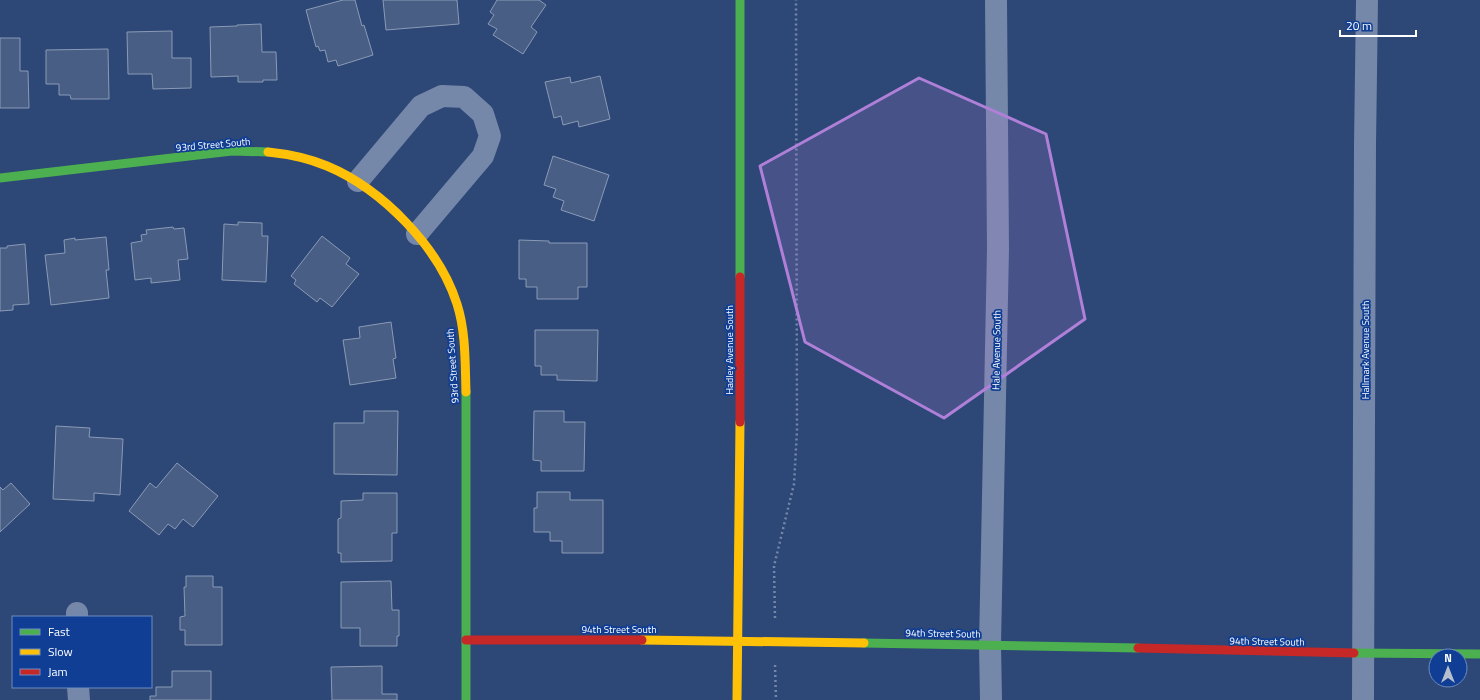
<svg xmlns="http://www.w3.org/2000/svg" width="1480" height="700" font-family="'Titillium Web',sans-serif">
  <rect width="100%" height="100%" fill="#2d4776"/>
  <g fill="#495e84" stroke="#8a9bb6">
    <path d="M343,0h12l7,26 2,-1 9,30 -35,11 -2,-6 -8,2 -3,-12 -5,1 -2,-5 -2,1 -10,-37z"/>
    <path d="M383,0h74l2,24 -73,6z"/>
    <path d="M497,0h42l7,5 -15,22 6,5 -14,22 -30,-19 4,-6 -9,-5 6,-9 -4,-3z"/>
    <path d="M261,24l1,28h14l1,28h-14v2h-25v-6l-27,1 -1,-50 27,-1v-1z"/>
    <path d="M172,31v27h19v30l-38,1 -1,-15h-24l-1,-42z"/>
    <path d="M0,38h20v33h8l1,37h-29z"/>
    <path d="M108,49l1,50h-38l-1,-4h-11v-11h-13v-34z"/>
    <path d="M600,76l10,43 -31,8 -1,-6 -15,4 -2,-9 -7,2 -9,-36 25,-5 1,6z"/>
    <path d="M553,156l56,19 -15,46 -33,-11 3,-9 -11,-4 3,-8 -12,-4z"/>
    <path d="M238,222l24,1v13h6l-2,46 -44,-2 2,-56 14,1z"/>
    <path d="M173,227l1,2 10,-1 4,31 -10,1 2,20 -29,3v-5l-16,2 -4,-37 11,-2 -1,-6 6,-1 -1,-4z"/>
    <path d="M322,236l28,22 -4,6 13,10 -27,33 -12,-9 -3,4 -23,-18 2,-4 -5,-4z"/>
    <path d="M106,237l3,33h-3l3,28 -58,7 -6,-50 20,-2 -1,-13 11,-2v2z"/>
    <path d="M519,240l30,1v2h38v44h-9v12h-41v-12h-11v-8h-7z"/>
    <path d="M25,244l4,60 -16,1v5l-13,1v-63h7v-2z"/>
    <path d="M391,322l5,36 -3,1 3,19 -46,7 -7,-45 17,-2 -1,-11z"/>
    <path d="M535,330h63l-1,51 -40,-1v-5h-16v-9h-6z"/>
    <path d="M364,411h34l-1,64 -63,-1v-51h30z"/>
    <path d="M534,411h30v11h21l-1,49h-43v-10l-8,-1z"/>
    <path d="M56,426l34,2 -1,9 34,2 -3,56 -26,-2v8l-41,-2z"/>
    <path d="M177,463l41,33 -25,31 -10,-8 -8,10 -7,-5 -9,11 -30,-24 21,-28 6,5z"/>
    <path d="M11,483l19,21 -30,28v-45l3,3z"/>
    <path d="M537,492h33v8h33v53h-41v-12h-12v-9h-16v-24h3z"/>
    <path d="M363,493h34v40h-5v28l-51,1v-9h-3v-34l3,-1v-17l22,-1z"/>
    <path d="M186,576h27v11h9v58h-37v-15h-5v-13l5,-1 -1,-29h2z"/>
    <path d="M391,581l1,29h7v26h-2v10h-37v-18h-19v-46z"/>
    <path d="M382,666v28h15v6h-65l-1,-33z"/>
    <path d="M172,671h39v29h-61v-4h6v-9h16z"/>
  </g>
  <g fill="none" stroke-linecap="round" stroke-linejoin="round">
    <g stroke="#7688a9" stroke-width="2.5" stroke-dasharray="2 3" stroke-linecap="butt">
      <path d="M775,618l-1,-52 20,-82 3,-54 -1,-430"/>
      <path d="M775,665l1,35"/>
    </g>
    <g stroke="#7688a9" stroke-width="22">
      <path d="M358,181l63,-75 21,-10 22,1 19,17 7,22 -7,20 -66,78"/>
      <path d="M77,613v4"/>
      <path d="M78,687l1,13"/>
      <path d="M991,700l-1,-55 8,-396 -2,-249"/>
      <path d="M1363,700l2,-555 2,-145"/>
    </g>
    <g stroke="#4caf50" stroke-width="9">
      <path d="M740,0v277"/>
      <path d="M0,178l232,-27 36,1"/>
      <path d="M466,392v308"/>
      <path d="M864,643l274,5"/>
      <path d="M1354,653l126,1"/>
    </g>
    <g stroke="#ffc107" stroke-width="9">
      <path d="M268,152c20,2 40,6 59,14 55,23 112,81 130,138 9,28 8,59 9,88"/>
      <path d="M642,640l222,3"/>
      <path d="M737,700l3,-278"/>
    </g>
    <g stroke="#c62828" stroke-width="9">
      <path d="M740,422v-145"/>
      <path d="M466,640h176"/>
      <path d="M1138,648l216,5"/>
    </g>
  </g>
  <path fill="#b080d9" fill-opacity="0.2" stroke="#b080d9" stroke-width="3" stroke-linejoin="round" d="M919,78l127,56 39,185 -141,99 -139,-76 -45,-176z"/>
  <g text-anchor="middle" stroke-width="3.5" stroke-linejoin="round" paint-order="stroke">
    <g font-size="10" fill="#fff" stroke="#0f3e94">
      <text transform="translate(213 144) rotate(-5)" y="4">93rd Street South</text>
      <text transform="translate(729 350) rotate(-90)" y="4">Hadley Avenue South</text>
      <text transform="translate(996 350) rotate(-89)" y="4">Hale Avenue South</text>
      <text transform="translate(1365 350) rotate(-90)" y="4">Hallmark Avenue South</text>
      <text transform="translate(452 366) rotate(-94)" y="4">93rd Street South</text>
      <text x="619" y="633">94th Street South</text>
      <text transform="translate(943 633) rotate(1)" y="4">94th Street South</text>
      <text transform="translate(1267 641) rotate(1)" y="4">94th Street South</text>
    </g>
  </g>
  <rect x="12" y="616" width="140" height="72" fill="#0f3e94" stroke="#6f8bbf"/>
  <rect x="20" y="629" width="20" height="6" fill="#4caf50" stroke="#6f8bbf"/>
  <text x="48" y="636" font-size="12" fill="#ffffff">Fast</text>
  <rect x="20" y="649" width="20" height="6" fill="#ffc107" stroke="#6f8bbf"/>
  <text x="48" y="656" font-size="12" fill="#ffffff">Slow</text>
  <rect x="20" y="669" width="20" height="6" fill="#c62828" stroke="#6f8bbf"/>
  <text x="48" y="676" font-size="12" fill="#ffffff">Jam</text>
  <g transform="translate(1448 668)"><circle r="19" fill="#0f3e94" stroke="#6f8bbf"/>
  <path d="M0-3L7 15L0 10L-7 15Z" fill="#b6bfcf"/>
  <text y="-6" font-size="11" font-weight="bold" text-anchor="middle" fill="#ffffff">N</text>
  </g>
  <path d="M1340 30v6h76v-6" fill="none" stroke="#ffffff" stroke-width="2"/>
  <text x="1346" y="30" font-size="12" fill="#ffffff" stroke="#0f3e94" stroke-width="3" paint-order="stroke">20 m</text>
</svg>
